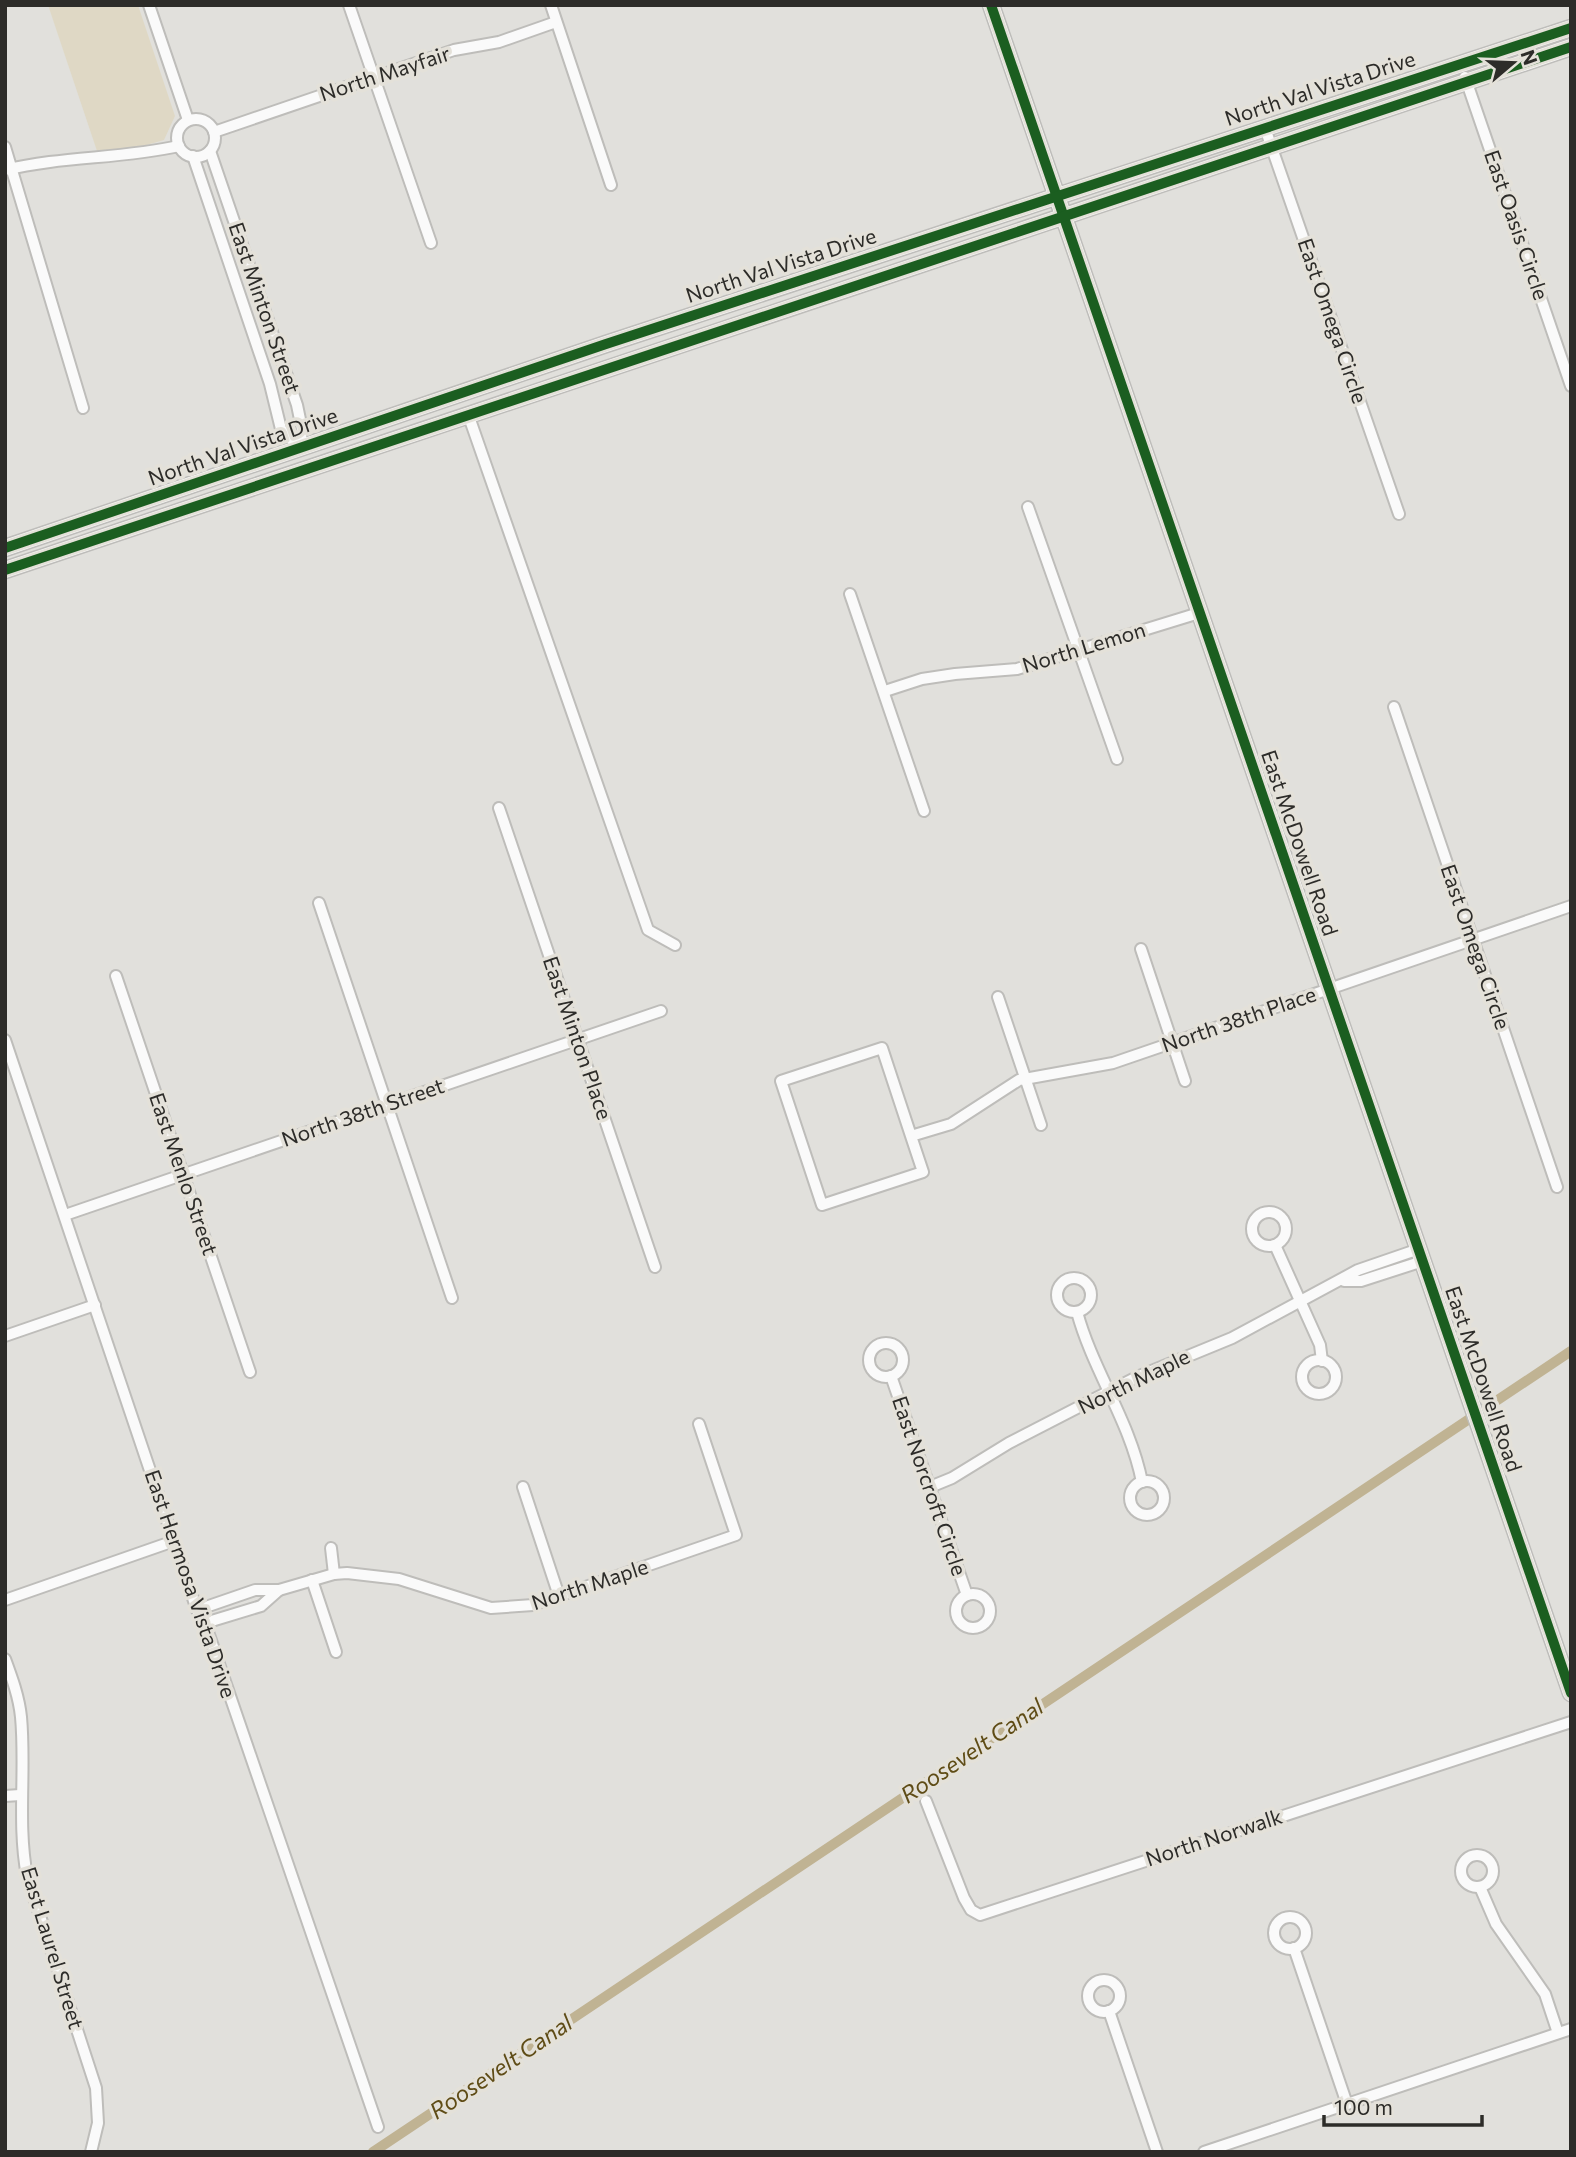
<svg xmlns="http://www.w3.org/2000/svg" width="1576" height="2157" font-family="Commissioner,sans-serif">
  <rect width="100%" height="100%" fill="#e1e0dc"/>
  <path fill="#dfd8c5" d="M48,5h90l37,111 -11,24 -35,10 -32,1z"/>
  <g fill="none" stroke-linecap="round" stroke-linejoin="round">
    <path stroke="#c0b393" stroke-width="10" d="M373,2152l1198,-801"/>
    <g stroke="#bebdba" stroke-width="14">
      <g id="minor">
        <path d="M149,5l39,115"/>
        <path d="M349,5l82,238"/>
        <path d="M551,5l60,180"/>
        <path d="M1465,77l106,309"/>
        <circle cx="196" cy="138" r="19"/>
        <path d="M1265,128l134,386"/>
        <path d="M214,132l240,-82 45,-8 57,-20"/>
        <path d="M5,147l78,261"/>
        <path d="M210,151l87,254 5,24 -2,19"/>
        <path d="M193,156l77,228 11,45 19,19"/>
        <path d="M5,170c57,-14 116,-11 174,-24"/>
        <path d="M468,414l180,516 27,15"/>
        <path d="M1028,507l89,252"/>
        <path d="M850,594l74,217"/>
        <path d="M885,691l37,-12 33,-5 62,-5 182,-56"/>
        <path d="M1394,707l163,480"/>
        <path d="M499,808l156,459"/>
        <path d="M319,903l133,395"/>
        <path d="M1141,949l44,132"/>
        <path d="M116,976l134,396"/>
        <path d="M998,997l43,128"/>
        <path d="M5,1040l192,570 8,13 173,504"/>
        <path d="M911,1136l-29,-88 -101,33 41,124 101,-33 -12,-36 40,-12 68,-44 94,-17 458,-157"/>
        <circle cx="1269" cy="1229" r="17"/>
        <path d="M65,1215l596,-204"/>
        <path d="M1275,1245l45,100 2,16"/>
        <circle cx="1074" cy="1295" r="17"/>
        <path d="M1344,1281h17l62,-20"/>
        <path d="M1077,1312c16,59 53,109 65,170"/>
        <path d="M5,1336l90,-31"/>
        <circle cx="886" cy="1360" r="17"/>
        <circle cx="1319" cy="1377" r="17"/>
        <path d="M891,1376l76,219"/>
        <circle cx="1147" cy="1498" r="17"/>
        <path d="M523,1487l36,109"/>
        <path d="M930,1487l22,-9 57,-35 128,-66 95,-39 126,-68 61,-21"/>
        <path d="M331,1548l3,26"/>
        <path d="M312,1580l24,72"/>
        <circle cx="973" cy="1611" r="17"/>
        <path d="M5,1600l169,-59"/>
        <path d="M197,1610l58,-20h24l55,-16 13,-1 52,6 92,29 42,-3 203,-70 -37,-111"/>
        <path d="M205,1623l56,-17 18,-16"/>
        <path d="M5,1659c7,19 14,38 16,58 5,53 -4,106 6,159l69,212 2,35 -7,29"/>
        <path d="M5,1796l15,-1"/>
        <path d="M926,1801l38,97 7,12 9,5 591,-193"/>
        <circle cx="1477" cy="1871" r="16"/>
        <path d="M1480,1887l16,37 49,70 13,39"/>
        <circle cx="1290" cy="1933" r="16"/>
        <path d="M1294,1948l53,156"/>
        <circle cx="1104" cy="1996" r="16"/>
        <path d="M1109,2011l48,141"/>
        <path d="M1204,2152l367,-123"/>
      </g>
    </g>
    <g stroke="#bebdba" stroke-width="19">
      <g id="secondary">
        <path d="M991,5l580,1688"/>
        <path d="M5,548l601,-204 965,-316"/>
        <path d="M5,570l1566,-523"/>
      </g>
    </g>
    <use href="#minor" stroke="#fafafa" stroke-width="10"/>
    <use href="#secondary" stroke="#fafafa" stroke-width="16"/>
    <g stroke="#e4e1d9" stroke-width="15">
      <g id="cycleway">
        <path d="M991,5l580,1688"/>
        <path d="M5,548l601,-204 965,-316"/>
        <path d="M5,570l1566,-523"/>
      </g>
    </g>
    <use href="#cycleway" stroke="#1b5e20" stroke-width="10"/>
  </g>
  <g text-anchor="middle" stroke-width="7" stroke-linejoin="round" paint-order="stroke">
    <g font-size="21" fill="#2d2c29" stroke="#e4e1d9">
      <text transform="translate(385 74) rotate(-18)" y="7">North Mayfair</text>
      <text transform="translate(1320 89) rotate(-18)" y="7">North Val Vista Drive</text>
      <text transform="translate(1516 225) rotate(71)" y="7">East Oasis Circle</text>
      <text transform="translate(781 266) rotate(-18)" y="7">North Val Vista Drive</text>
      <text transform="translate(264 308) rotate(71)" y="7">East Minton Street</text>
      <text transform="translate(1332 321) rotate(71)" y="7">East Omega Circle</text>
      <text transform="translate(243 447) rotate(-19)" y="7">North Val Vista Drive</text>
      <text transform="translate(1084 648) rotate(-17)" y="7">North Lemon</text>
      <text transform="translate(1299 843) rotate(71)" y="7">East McDowell Road</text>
      <text transform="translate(1475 947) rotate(71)" y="7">East Omega Circle</text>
      <text transform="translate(1239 1020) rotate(-19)" y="7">North 38th Place</text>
      <text transform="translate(577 1038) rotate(71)" y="7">East Minton Place</text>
      <text transform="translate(363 1113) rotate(-19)" y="7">North 38th Street</text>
      <text transform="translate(183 1174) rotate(71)" y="7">East Menlo Street</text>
      <text transform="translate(1483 1379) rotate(71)" y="7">East McDowell Road</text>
      <text transform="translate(1134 1382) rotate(-26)" y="7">North Maple</text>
      <text transform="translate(929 1486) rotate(71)" y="7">East Norcroft Circle</text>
      <text transform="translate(190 1584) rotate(71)" y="7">East Hermosa Vista Drive</text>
      <text transform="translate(590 1585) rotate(-18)" y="7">North Maple</text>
      <text transform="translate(1214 1838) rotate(-18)" y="7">North Norwalk</text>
      <text transform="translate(52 1948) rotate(73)" y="7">East Laurel Street</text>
    </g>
    <g font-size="23" font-style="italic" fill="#5f4c16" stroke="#e4e1d9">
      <text transform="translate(972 1751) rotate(-34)" y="8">Roosevelt Canal</text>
      <text transform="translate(501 2067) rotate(-34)" y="8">Roosevelt Canal</text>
    </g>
  </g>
  <rect width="1576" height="2157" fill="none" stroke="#2d2c29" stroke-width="14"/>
  <g transform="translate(1513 63) rotate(71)" stroke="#e4e1d9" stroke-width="5" paint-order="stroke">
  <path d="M0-5L12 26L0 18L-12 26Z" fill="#2d2c29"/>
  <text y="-10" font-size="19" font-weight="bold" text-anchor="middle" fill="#2d2c29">N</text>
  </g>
  <path d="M1324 2115v10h158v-10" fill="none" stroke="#2d2c29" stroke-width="3.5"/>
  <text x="1334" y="2115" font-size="21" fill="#2d2c29" stroke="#e4e1d9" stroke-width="5" paint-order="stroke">100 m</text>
</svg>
